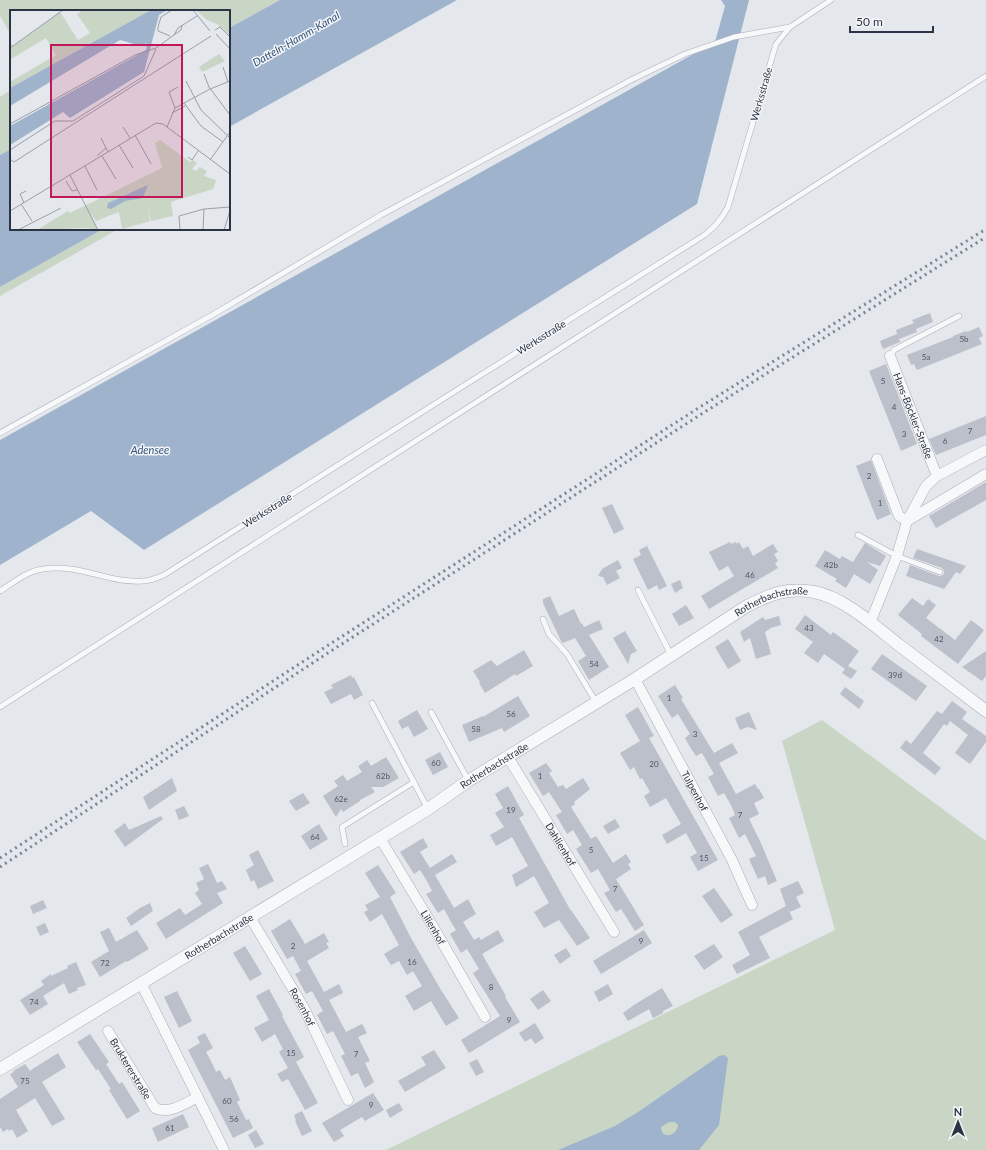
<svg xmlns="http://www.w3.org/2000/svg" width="986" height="1150" font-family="Lato,sans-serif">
  <rect width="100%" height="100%" fill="#e4e7ec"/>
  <g fill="#c9d6c5">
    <path d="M0,0h280l-51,28v-17h-218v24l-11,-19z"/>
    <path d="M11,90v59l-11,6v-58z"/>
    <path d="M103,229h12v2l-115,65v-9z"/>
    <path d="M822,720l164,121v309h-600l449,-220 -53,-189z"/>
  </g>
  <g fill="#9fb4cc" fill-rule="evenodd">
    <path d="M280,0h177l-228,127v-99z"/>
    <path d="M721,0h28l-52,204 -553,346 -53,-39 -91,54v-125l715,-398 10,-36z"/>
    <path d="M11,149v80h92l-103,58v-132z"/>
    <path d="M724,1055l4,3 -9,67 -20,25h-141l57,-24 23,-14 81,-56zM669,1122h6l3,3c-1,11 -17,15 -17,2z"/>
  </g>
  <g fill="#bbc0ca">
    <path d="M930,313l3,9 -17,7 1,3 -18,7 1,3 -17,7 -3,-8 17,-7 -1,-4 18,-7 -2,-3z"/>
    <path d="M979,327l4,9 -4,2 3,6 -65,26 -3,-6 -3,1 -4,-10 46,-18v-1l13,-5 1,1z"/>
    <path d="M886,364l31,80 -16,7 -32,-80z"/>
    <path d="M986,416v19l-50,20 -7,-16z"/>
    <path d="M871,460l20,54 -14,6 -21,-54z"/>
    <path d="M986,482v18l-50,28 -7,-12z"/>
    <path d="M612,504l12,25 -10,5 -12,-26z"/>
    <path d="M730,542l1,2 5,-2 1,2 2,-2 4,7 5,-3 5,10 20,-12 5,8 -4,2 4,7 -3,2 3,5 -69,41 -8,-13 33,-20 -6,-10 -9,5 -10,-19z"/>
    <path d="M865,543l21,13 -6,10 -13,-4 11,8 -8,14 -16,-10 -8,14 -11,-7 2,-2 -22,-13 10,-16 15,9 2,-3 11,6z"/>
    <path d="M647,546l20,40 -8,4 -2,-5 -9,5 -15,-31 8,-4 -2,-5z"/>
    <path d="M917,549l49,17 -6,8 -4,-2 -12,17 -38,-13 4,-11 29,11h2l3,-2v-3l-2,-3 -29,-10z"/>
    <path d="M618,560l4,8 -6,3 4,7 -13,7 -4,-8 -5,-1 4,-7z"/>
    <path d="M680,580l3,8 -8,5 -4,-9z"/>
    <path d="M550,596l9,20 15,-7 7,15 1,-1 2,4 15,-7 4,9 -14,6 20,32 -20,13 -11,-19 8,-5 -11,-18 -12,5 -2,-2 -18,-38v-4z"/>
    <path d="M912,598l11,8 5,-7 8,6 -10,13 29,22 16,-20 13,10 -26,34 -37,-28 1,-2 -24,-19z"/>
    <path d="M686,605l8,13 -15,8 -7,-12z"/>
    <path d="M805,615l26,20 2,-3 26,19 -11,15 9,5 -6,8 -9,-6 3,-4 -21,-15 -6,9 -14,-10 9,-11 -18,-13z"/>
    <path d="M779,616l2,9 -10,3 -6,4 6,22 -15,5 -6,-21 -6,4 -4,-10 23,-15 2,3z"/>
    <path d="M625,631l12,20 -6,3 -3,10 -15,-26z"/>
    <path d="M728,639l13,22 -13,8 -13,-22z"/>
    <path d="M524,650l9,16 -17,10 -1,-2 -30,19 -6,-10 1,-1 -7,-11 18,-11 6,6z"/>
    <path d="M986,651v25l-4,5 -20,-14z"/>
    <path d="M882,654l45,32 -11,15 -45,-32z"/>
    <path d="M351,675l1,3 2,-1 9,18 -9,5 -3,-6 -20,10 -7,-12 9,-4 -2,-3z"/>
    <path d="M675,685l8,13 -2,1 33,54 18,-10 6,10 -19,10 17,31 19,-10 3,5h1l5,9 -10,5 5,11 -10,5 11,22 17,40 -9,4 -3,-9 -7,3 -9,-20 7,-3 -11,-22 -6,4 -10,-20 6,-3 -4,-10 -7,-12 -6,3 -10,-19 6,-3 -12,-21 -6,3 -6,-9 -5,-9 5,-4 -12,-20 -6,4 -14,-22z"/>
    <path d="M845,687l19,14 -5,8 -19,-15z"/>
    <path d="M518,696l12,20 -26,16 -2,-4 -33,14 -7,-17 21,-9v1z"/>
    <path d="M952,701l15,11 -5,7 24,17v6l-16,22 -15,-11 13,-18 -18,-14 -3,5 -3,-2 -21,29 18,15 -6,7 -35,-27 6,-8 5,4 26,-33 5,3z"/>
    <path d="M638,707l16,29 -5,2 69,122 -20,11 -8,-14 7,-4 -11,-20 -19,11 -5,-9 19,-11 -15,-26 -16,9 -6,-11 6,-4 -8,-14 -2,1 -6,-12 -4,3 -10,-17 20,-12 -15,-26z"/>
    <path d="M417,710l11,19 -14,8 -6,-11 -6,3 -4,-8z"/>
    <path d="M749,712l8,18 -9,-3 -8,3 -5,-12z"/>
    <path d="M440,752l8,15 -15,8 -8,-15z"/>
    <path d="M386,757l13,21 -16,9h-12l4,5 -15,8v1l-17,11 -2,-3 -5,8 -13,-21 15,-10 -4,-5 9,-6 4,6 15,-9 -4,-6 5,-3 4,-3 4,6z"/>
    <path d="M546,763l6,8 -3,2 9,14 5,-2 3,4 17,-11 7,11 -16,13 1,2 -4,3 20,32 5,-3 17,27 13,-9 5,8 -3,2 3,5 -15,10 28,46 -9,6 -14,-22 -5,3 -12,-19 6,-3 -12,-21 -7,4 -15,-24 6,-4 -9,-15 -6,4 -11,-19 6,-3 -13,-20 -6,4 -14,-23z"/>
    <path d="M172,778l5,13 -28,19 -6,-13z"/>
    <path d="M508,786l16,29 -5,3 52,93v-1l19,28 -13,8 -18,-26 -15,8 -10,-16 15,-9 -15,-27 -18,11 -4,-12 16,-9 -16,-29 -16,9 -6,-11 14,-8 -9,-14 8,-5 -8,-14z"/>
    <path d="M303,793l7,10 -14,8 -7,-10z"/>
    <path d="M184,806l5,10 -10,4 -4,-10z"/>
    <path d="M161,816l2,3 -38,28 -11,-16 11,-8 4,7z"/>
    <path d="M615,819l5,8 -12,7 -5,-8z"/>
    <path d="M319,824l9,15 -18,11 -9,-14z"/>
    <path d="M423,838l5,9 -8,5 10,16 22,-14 5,8 -22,13 19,33 14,-9 8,15 -13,8 11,18 5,-3 2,3 17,-10 6,11 -22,13 24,42 -1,1 15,25 -51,31 -8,-13 39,-24 -27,-43 6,-4 -12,-20 -6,4 -11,-19 6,-4 -5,-8 -7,-13 -6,4 -12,-19 6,-3 -5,-10 -7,-11 -6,4 -14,-22z"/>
    <path d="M258,850l16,31 -16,8 -4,-9 -3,2 -5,-12 8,-5 -5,-10z"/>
    <path d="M208,864l9,19 5,-2 5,8 -10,4 6,10 -57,36 -10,-16 24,-15 5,7 17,-11 -7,-11 4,-3 -3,-7 8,-4 -5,-11z"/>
    <path d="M378,865l18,28 -6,4 21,41 30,52 18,28 -13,8 -15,-25 -17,10 -9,-15 17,-10 -9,-15 -6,4 -8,-14 -8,4 -7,-11 15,-9 -17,-31 -12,8 -6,-10 4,-2 -3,-5 15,-8 -15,-24z"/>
    <path d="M798,881l6,12 -8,4 5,10 -11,5 -3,-5 6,12 -34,18 11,21 -33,16 -5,-9 18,-10 -12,-23 48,-26 -6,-17z"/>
    <path d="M714,888l19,27 -12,8 -19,-27z"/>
    <path d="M43,900l4,8 -14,6 -3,-8z"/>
    <path d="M150,903l3,8 -22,15 -5,-8 14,-10z"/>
    <path d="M290,919l15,25 19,-11 5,9 -3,1 3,5 -22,13 17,31 15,-8 4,9 -14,7 17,32 16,-8 5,9 -9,4 12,24 -5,2 9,19 -9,6 -7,-15 -7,3 -10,-20 4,-2 -12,-23 -6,3 -10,-19 6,-4 -11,-20 -6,3 -11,-20 6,-3 -8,-15 -6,3 -16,-28z"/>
    <path d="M45,923l4,9 -9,4 -4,-9z"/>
    <path d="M109,928l7,14 21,-12 12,19 -22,13 -1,-1 -26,16 -9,-15 18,-11 -9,-19z"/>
    <path d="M644,930l8,13 -51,31 -8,-13z"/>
    <path d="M714,944l9,13 -19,13 -10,-14z"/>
    <path d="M245,946l17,28 -12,7 -17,-28z"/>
    <path d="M566,948l5,8 -11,8 -6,-9z"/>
    <path d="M76,962l10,23 -9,3 1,2 -9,4 -5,-11 -21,13 5,8 -18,11 -10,-15 24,-15 -3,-4 10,-7v2l17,-8 -1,-2z"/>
    <path d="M608,984l5,10 -14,8 -5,-10z"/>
    <path d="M662,988l11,18 -10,5v2l-10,5 -4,-9 -21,12 -5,-8 11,-8z"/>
    <path d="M269,989l14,26 -1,1 22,41 -8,5 22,41 -13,7 -17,-31 -6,3 -5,-8 11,-6 -9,-16 4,-3 -8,-15 -13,8 -8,-14 15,-8 -13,-24z"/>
    <path d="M543,990l8,11 -13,9 -8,-11z"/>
    <path d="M177,991l15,30 -13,7 -15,-31z"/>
    <path d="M535,1023l9,15 -9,6 -4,-6 -6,4 -6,-9z"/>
    <path d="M205,1033l8,15 -7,4 5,9 5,11 4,-2 5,10 5,-3 10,23 -3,2 9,18 3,-1 4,9 -20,10 -45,-88 12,-7 -3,-6z"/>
    <path d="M90,1034l19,28 -3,2 13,20 3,-2 18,29 -13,8 -18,-29 2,-1 -13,-20 -2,1 -19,-28z"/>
    <path d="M434,1050l12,18 -41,24 -7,-11 28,-16 -5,-8z"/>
    <path d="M58,1053l8,14 -24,15 23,37 -13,7 -17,-28 -19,12 12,21 -11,7 -5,-9 -3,2 -1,-2 -5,3 -3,-5v-28l18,-12 -8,-13 4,-2 -1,-1 12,-7 5,7 4,-3z"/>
    <path d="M477,1059l7,13 -8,4 -7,-13z"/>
    <path d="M373,1093l11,17 -19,11 -3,-4 -22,13 4,6 -10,6 -12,-19z"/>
    <path d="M399,1103l4,7 -13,8 -4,-8z"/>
    <path d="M302,1111l10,20 -10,5 -7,-15 1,-1 -2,-5z"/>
    <path d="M183,1114l6,13 -31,15 -6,-14z"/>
    <path d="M256,1130l8,14 -9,4 -7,-13z"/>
  </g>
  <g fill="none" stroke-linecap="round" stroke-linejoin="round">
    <g stroke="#a9aeb7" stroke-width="6">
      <g id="service">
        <path d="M890,356l4,-6 65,-34"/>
        <path d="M0,433l214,-119 167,-99 250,-135 54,-26 49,-17 56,-10"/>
        <path d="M858,535l39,21 43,16"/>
        <path d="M638,590l33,65"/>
        <path d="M0,591c13,-8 27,-20 43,-22 36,-6 66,15 100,12 7,0 14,-3 21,-6l304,-192 235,-147c12,-9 18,-16 25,-29l48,-163 14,-17 41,-27"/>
        <path d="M543,619l6,15 18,20 29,48"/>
        <path d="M372,703l56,106"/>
        <path d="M0,707l986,-631"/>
        <path d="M431,712l37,68"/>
        <path d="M345,844l-3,-17 72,-45"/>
      </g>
    </g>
    <g stroke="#a9aeb7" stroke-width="11">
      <g id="minor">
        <path id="s1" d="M890,356l47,120"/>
        <path d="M877,459l22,57 8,5"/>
        <path d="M907,521l79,-47"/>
        <path d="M870,623l27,-67 10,-35 19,-35 11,-10 49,-26"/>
        <path id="s2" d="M635,679l97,181 20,45"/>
        <path id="s3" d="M508,757l106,175"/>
        <path id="s4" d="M380,838l54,90 51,89"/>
        <path id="s5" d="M250,917l54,91 44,92"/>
        <path d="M141,983l83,167"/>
        <path id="s6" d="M108,1031l47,77c14,7 31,-5 43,-11"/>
      </g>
    </g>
    <g stroke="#a9aeb7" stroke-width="13">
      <g id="tertiary">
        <path id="s7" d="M0,1069l428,-260 40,-28 167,-102 112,-73c23,-12 41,-19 67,-14 29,5 62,35 85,53 29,22 58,44 87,66"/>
      </g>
    </g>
    <use href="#service" stroke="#f7f8fa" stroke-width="5"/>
    <use href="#minor" stroke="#f7f8fa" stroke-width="10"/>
    <use href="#tertiary" stroke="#f7f8fa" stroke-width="12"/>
    <g stroke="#7d8696" stroke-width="3" stroke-dasharray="2 4" stroke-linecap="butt">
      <path d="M0,858l327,-212 373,-239 286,-178"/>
      <path d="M0,867l331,-216 372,-238 283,-176"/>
    </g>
  </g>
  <g text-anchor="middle" stroke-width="3" stroke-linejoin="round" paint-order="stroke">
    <g font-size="8" fill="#4f5766">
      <text x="964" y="342">5b</text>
      <text x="926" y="360">5a</text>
      <text x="883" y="384">5</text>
      <text x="894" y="410">4</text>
      <text x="970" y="434">7</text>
      <text x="904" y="437">3</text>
      <text x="945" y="444">6</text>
      <text x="869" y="479">2</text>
      <text x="880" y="506">1</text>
      <text x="831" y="568">42b</text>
      <text x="750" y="578">46</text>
      <text x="809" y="631">43</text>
      <text x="939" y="642">42</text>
      <text x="594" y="667">54</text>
      <text x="895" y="678">39d</text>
      <text x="669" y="701">1</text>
      <text x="511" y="717">56</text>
      <text x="476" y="732">58</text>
      <text x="695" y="737">3</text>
      <text x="436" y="766">60</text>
      <text x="654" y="767">20</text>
      <text x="383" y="779">62b</text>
      <text x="540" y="779">1</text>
      <text x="341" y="802">62e</text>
      <text x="511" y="813">19</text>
      <text x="740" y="818">7</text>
      <text x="315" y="840">64</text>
      <text x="591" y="853">5</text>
      <text x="704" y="861">15</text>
      <text x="615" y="892">7</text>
      <text x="641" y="944">9</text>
      <text x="293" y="949">2</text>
      <text x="412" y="965">16</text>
      <text x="105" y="966">72</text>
      <text x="491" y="990">8</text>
      <text x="34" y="1005">74</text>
      <text x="509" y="1023">9</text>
      <text x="291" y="1056">15</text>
      <text x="356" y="1057">7</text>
      <text x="25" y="1084">75</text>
      <text x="227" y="1104">60</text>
      <text x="371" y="1108">9</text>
      <text x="234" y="1122">56</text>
      <text x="170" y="1131">61</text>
    </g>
    <g font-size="10" fill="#2b3445" stroke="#f4f6f9">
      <text transform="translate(761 94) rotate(-74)" y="4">Werksstraße</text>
      <text transform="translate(541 337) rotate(-32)" y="4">Werksstraße</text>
      <text dy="4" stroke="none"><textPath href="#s1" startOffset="64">Hans-Böckler-Straße</textPath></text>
      <text transform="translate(267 510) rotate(-32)" y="4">Werksstraße</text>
      <text dy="4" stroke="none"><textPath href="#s7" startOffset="904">Rotherbachstraße</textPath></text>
      <text dy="4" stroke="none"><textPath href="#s7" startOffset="580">Rotherbachstraße</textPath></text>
      <text dy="4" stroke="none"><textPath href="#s2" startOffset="127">Tulpenhof</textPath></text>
      <text dy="4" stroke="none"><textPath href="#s3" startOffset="102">Dahlienhof</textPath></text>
      <text dy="4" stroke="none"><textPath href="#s4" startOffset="104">Lilienhof</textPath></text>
      <text dy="4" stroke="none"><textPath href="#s7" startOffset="256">Rotherbachstraße</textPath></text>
      <text dy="4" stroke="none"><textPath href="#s5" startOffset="104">Rosenhof</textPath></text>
      <text dy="4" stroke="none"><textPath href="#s6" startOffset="44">Bruktererstraße</textPath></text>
    </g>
    <g font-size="11" font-style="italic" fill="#34527a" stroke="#f4f6f9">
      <text transform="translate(296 39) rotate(-30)" y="4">Datteln-Hamm-Kanal</text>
      <text x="150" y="454">Adensee</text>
    </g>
  </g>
  <g transform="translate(10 10)">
    <rect width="220" height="220" fill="#e4e7ec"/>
    <path d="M73,0h68l-141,78v-6l46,-27 -10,-17 -35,21 -1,-17 3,4 47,-34 18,28 12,-7 -13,-19zM186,0h34v25l-13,-11 -10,-4zM209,44l6,7 -23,11 -3,-5zM150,130l30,22 3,-2 4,3 -5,6 4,2 4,-4 7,4 -3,5 12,4 -3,9 -42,13 2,14 -22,5 -3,-15 2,15 -28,8 -3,-17 -23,9 -6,-9 7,18 -10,-2 -47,2v-2l28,-17 2,2 92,-45 -7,-25z" fill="#c9d6c5"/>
    <path d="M141,0h16l-8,5 -15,57 -74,46 -7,-6 -53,33v-19l136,-76 1,-4 -1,-3 -5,3 -21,-6 -110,66v-18zM138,175l-5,13 -18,3 -14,8 -4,-1 1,-5z" fill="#9fb4cc"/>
    <path fill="none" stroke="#9a9fa9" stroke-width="1" d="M183,0l17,21M205,20l5,-3 10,10M206,24l14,15M164,25l7,-5 1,-5M160,26l-12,-5v-4l3,-10 11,-7M0,38l53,-38M213,57l5,15M194,64l5,13 21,28M176,71l15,29 29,28M174,93l17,23 22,16M165,98l-6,-16 9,-5M162,103l13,-7M0,114l125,-69 21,-7 18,-13 4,-7 19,-12M113,117l7,11M157,117l8,-19 35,-19 20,-8M125,125l16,29M91,128l7,14M109,135l14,23M0,140l45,-29h18l71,-45 12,-27M87,146l9,-8M92,146l14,23M178,147l4,3 6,-9M0,149l4,3 197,-126M200,150l20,-28M75,156l12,24M60,165l28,55M56,171l6,10 6,-1M14,193l-4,-9 6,-3M11,194l11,17M0,201l146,-88 7,1 67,50M8,220l43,-22M170,220l-1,-14 25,-7 26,-2M193,220l1,-21M214,220l6,-19"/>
    <path fill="#c2185b" fill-opacity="0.15" stroke="#c2185b" stroke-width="2" d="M41,35h131v152h-131z"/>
    <rect width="220" height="220" fill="none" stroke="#2b3445" stroke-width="2"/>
  </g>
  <g transform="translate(958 1122)" stroke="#f4f6f9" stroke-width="3" paint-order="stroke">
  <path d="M0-3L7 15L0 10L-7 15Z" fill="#2b3445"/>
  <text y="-6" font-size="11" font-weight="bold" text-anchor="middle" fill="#2b3445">N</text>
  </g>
  <path d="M850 26v6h83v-6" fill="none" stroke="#2b3445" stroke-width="2"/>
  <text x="856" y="26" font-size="12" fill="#2b3445" stroke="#f4f6f9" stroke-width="3" paint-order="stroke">50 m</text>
</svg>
